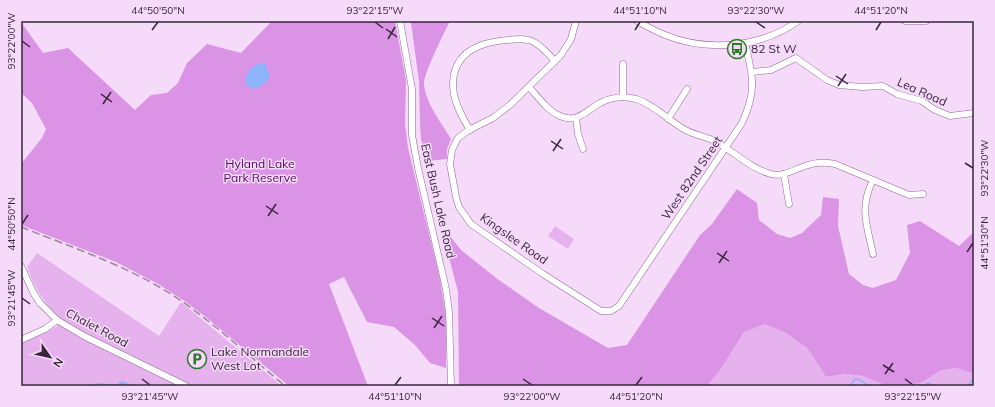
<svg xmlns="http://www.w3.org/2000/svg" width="995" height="407" font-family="Mulish,sans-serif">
  <rect width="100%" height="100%" fill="#f5daf9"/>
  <g fill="#e6b2ed">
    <path d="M555,226l19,13 -6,10 -20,-13z"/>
    <path d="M37,253l122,83 22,-34 101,84h-261v-42l36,-18 2,-9c-17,-16 -24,-29 -32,-50z"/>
    <path d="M765,324l21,9 22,16 18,28 19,-3 18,2 22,9 35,-2 22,-13 14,-2 18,6v12h-267l13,-16 24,-38z"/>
  </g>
  <g fill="#db93e5">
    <path d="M272,21h123l11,59 -1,44 3,24 32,131 6,38v51l-16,-5 -15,-18 -21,-18 -27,-5 -23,-45 -15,7 39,102h-79l-82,-68 -24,-18 -23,-15 -44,-23 -95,-37v-61l21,-26 4,-9 -14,-26 -11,-10v-71l22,31 25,-5 67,62 16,-15 16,-2 11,-10 9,-20 20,-19 34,9z"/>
    <path d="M412,21h38c-5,10 -27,54 -26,63 2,20 17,38 27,55l-4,10v10l-20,2 -6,-22 -1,-16 -1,-42 -8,-58z"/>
    <path d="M737,189l20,14 2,17 18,14 13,4 12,-5 19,-18 2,-18 16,2 -1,27 11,48 14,11 10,3 23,-8 14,-27 -3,-28 13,-4 39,25 15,-14v142l-18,-6 -14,2 -22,13 -15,2h-20l-22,-9 -18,-2 -19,3 -18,-28 -22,-16 -21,-9 -21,8 -24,38 -13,16h-248l-1,-94 -15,-58 7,2 11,14 35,28 43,30 69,40 19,-3 73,-110 12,-11z"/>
  </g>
  <g fill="#8db3fa">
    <path d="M260,63l5,1 5,12c-5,8 -9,12 -18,13l-6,-4c-3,-10 5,-18 14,-22z"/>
    <path d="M122,381l12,5h-44l9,-3 16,2z"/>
  </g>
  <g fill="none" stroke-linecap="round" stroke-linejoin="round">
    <g stroke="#8db3fa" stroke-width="1.5">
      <path d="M850,386l5,-7c5,0 9,3 13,7"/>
      <path d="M921,386l8,-3 5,3"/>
      <path d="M968,386l4,-6 2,5"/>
    </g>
    <g stroke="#906796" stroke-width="7">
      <g id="minor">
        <path d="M400,21l12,68v46l6,33 28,121 3,23 2,74"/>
        <path d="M576,21l-5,18 -10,16 -51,50 -17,13 -24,12 -11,8 -6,12 -2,14 6,33 3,10 12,17 72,50 58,37h10l8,-5 123,-183c15,-32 11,-47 3,-80"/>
        <path d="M637,21c9,5 18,10 28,14 42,17 96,13 133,-14"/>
        <path d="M905,21h21"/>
        <path d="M623,64v33"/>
        <path d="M752,72l19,-2 25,-12 31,22 12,5 23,2 21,-1 14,8 25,7 13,9 15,6 24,-3"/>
        <path d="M529,87c9,10 19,24 31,29 17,8 27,-6 40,-13 12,-6 24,-7 36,-4 17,5 31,20 46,29 9,6 18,7 28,11 21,9 38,29 61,35 13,3 22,-4 34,-8 10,-4 20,-4 30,-2l74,31 14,-1"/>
        <path d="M576,118l2,16 5,15"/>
        <path d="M668,119l19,-30"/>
        <path d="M470,130c-8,-13 -17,-29 -17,-45 0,-33 27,-43 55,-45 8,-1 16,-2 24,1 9,4 16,13 23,20"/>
        <path d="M784,174l5,30"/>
        <path d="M873,254c-6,-29 -14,-46 0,-74"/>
        <path d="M21,266l13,28 6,9 17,17 27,16 102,50"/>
        <path d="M21,340l24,-11 12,-9"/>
      </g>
    </g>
    <use href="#minor" stroke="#fff" stroke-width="6"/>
    <path stroke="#9c859f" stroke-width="1.5" stroke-dasharray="8 4" stroke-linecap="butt" d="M21,227c50,20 104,38 150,67 41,27 77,61 114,92"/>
  </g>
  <path fill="none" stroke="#37263a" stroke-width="1.5" d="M375,22l8,6M756,22l9,6M386,29l11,8M152,30l6,-8M635,30l5,-8M876,30l5,-8M388,39l7,-12M22,41l8,6M836,76l12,8M838,86l8,-12M101,94l11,8M103,104l8,-12M551,141l12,8M553,151l8,-12M965,163l8,5M266,206l12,8M268,216l8,-12M22,224l6,-9M967,252l6,-9M717,253l12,8M719,263l8,-12M22,298l8,6M432,318l12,8M434,328l8,-12M883,365l11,7M885,374l8,-11M142,379l8,6M523,379l9,6M905,379l8,6M395,385l6,-8M636,385l6,-8"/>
  <defs>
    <g id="bus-ring" transform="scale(1)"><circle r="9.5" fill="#f5daf9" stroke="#287a24" stroke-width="1.5"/><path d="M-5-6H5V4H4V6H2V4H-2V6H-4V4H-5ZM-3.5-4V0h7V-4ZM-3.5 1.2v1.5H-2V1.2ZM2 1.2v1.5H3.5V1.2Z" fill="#287a24"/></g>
    <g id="parking-ring" transform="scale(1)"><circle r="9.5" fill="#f5daf9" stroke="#287a24" stroke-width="1.5"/><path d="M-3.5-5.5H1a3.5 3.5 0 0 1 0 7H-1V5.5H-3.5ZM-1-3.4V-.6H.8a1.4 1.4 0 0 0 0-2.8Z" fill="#287a24"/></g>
  </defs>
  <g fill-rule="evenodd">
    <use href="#bus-ring" x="737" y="49"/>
    <use href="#parking-ring" x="197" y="359"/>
  </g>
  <g text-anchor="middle" stroke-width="3" stroke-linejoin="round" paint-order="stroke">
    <g font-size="12" fill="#37263a" stroke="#f5daf9" text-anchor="start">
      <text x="751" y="53">82 St W</text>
      <text x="211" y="356">Lake Normandale<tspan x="211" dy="14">West Lot</tspan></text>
    </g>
    <g font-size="12" fill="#37263a" stroke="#f5daf9">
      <text transform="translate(922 92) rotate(24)" y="4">Lea Road</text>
      <text transform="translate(692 178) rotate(-56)" y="4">West 82nd Street</text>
      <text transform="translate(438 201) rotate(77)" y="4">East Bush Lake Road</text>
      <text transform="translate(514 239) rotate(35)" y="4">Kingslee Road</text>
      <text transform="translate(97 328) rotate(28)" y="4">Chalet Road</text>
    </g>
    <g font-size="12" fill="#4d0956" stroke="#f5daf9">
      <text x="260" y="168">Hyland Lake<tspan x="260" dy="14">Park Reserve</tspan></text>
    </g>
  </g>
  <rect width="995" height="407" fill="none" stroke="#f5daf9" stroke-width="44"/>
  <g transform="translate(50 357) rotate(124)" stroke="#f5daf9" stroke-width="3" paint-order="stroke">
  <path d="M0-3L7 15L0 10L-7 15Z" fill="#37263a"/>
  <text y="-6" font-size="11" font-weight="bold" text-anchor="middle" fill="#37263a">N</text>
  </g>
  <rect x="22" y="22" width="951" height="363" fill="none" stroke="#37263a" stroke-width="1.5"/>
  <g font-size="10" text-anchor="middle" fill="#37263a">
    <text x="158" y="14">44°50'50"N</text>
    <text x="375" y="14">93°22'15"W</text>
    <text x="640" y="14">44°51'10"N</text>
    <text x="756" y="14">93°22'30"W</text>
    <text x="881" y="14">44°51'20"N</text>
    <text transform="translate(11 41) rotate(-90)" y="4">93°22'00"W</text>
    <text transform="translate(984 168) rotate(-90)" y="4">93°22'30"W</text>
    <text transform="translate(11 224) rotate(-90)" y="4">44°50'50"N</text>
    <text transform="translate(984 243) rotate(-90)" y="4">44°51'30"N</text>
    <text transform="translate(11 298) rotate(-90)" y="4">93°21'45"W</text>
    <text x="150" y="400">93°21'45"W</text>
    <text x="395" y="400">44°51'10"N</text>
    <text x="532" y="400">93°22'00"W</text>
    <text x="636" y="400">44°51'20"N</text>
    <text x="913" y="400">93°22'15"W</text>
  </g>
</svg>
